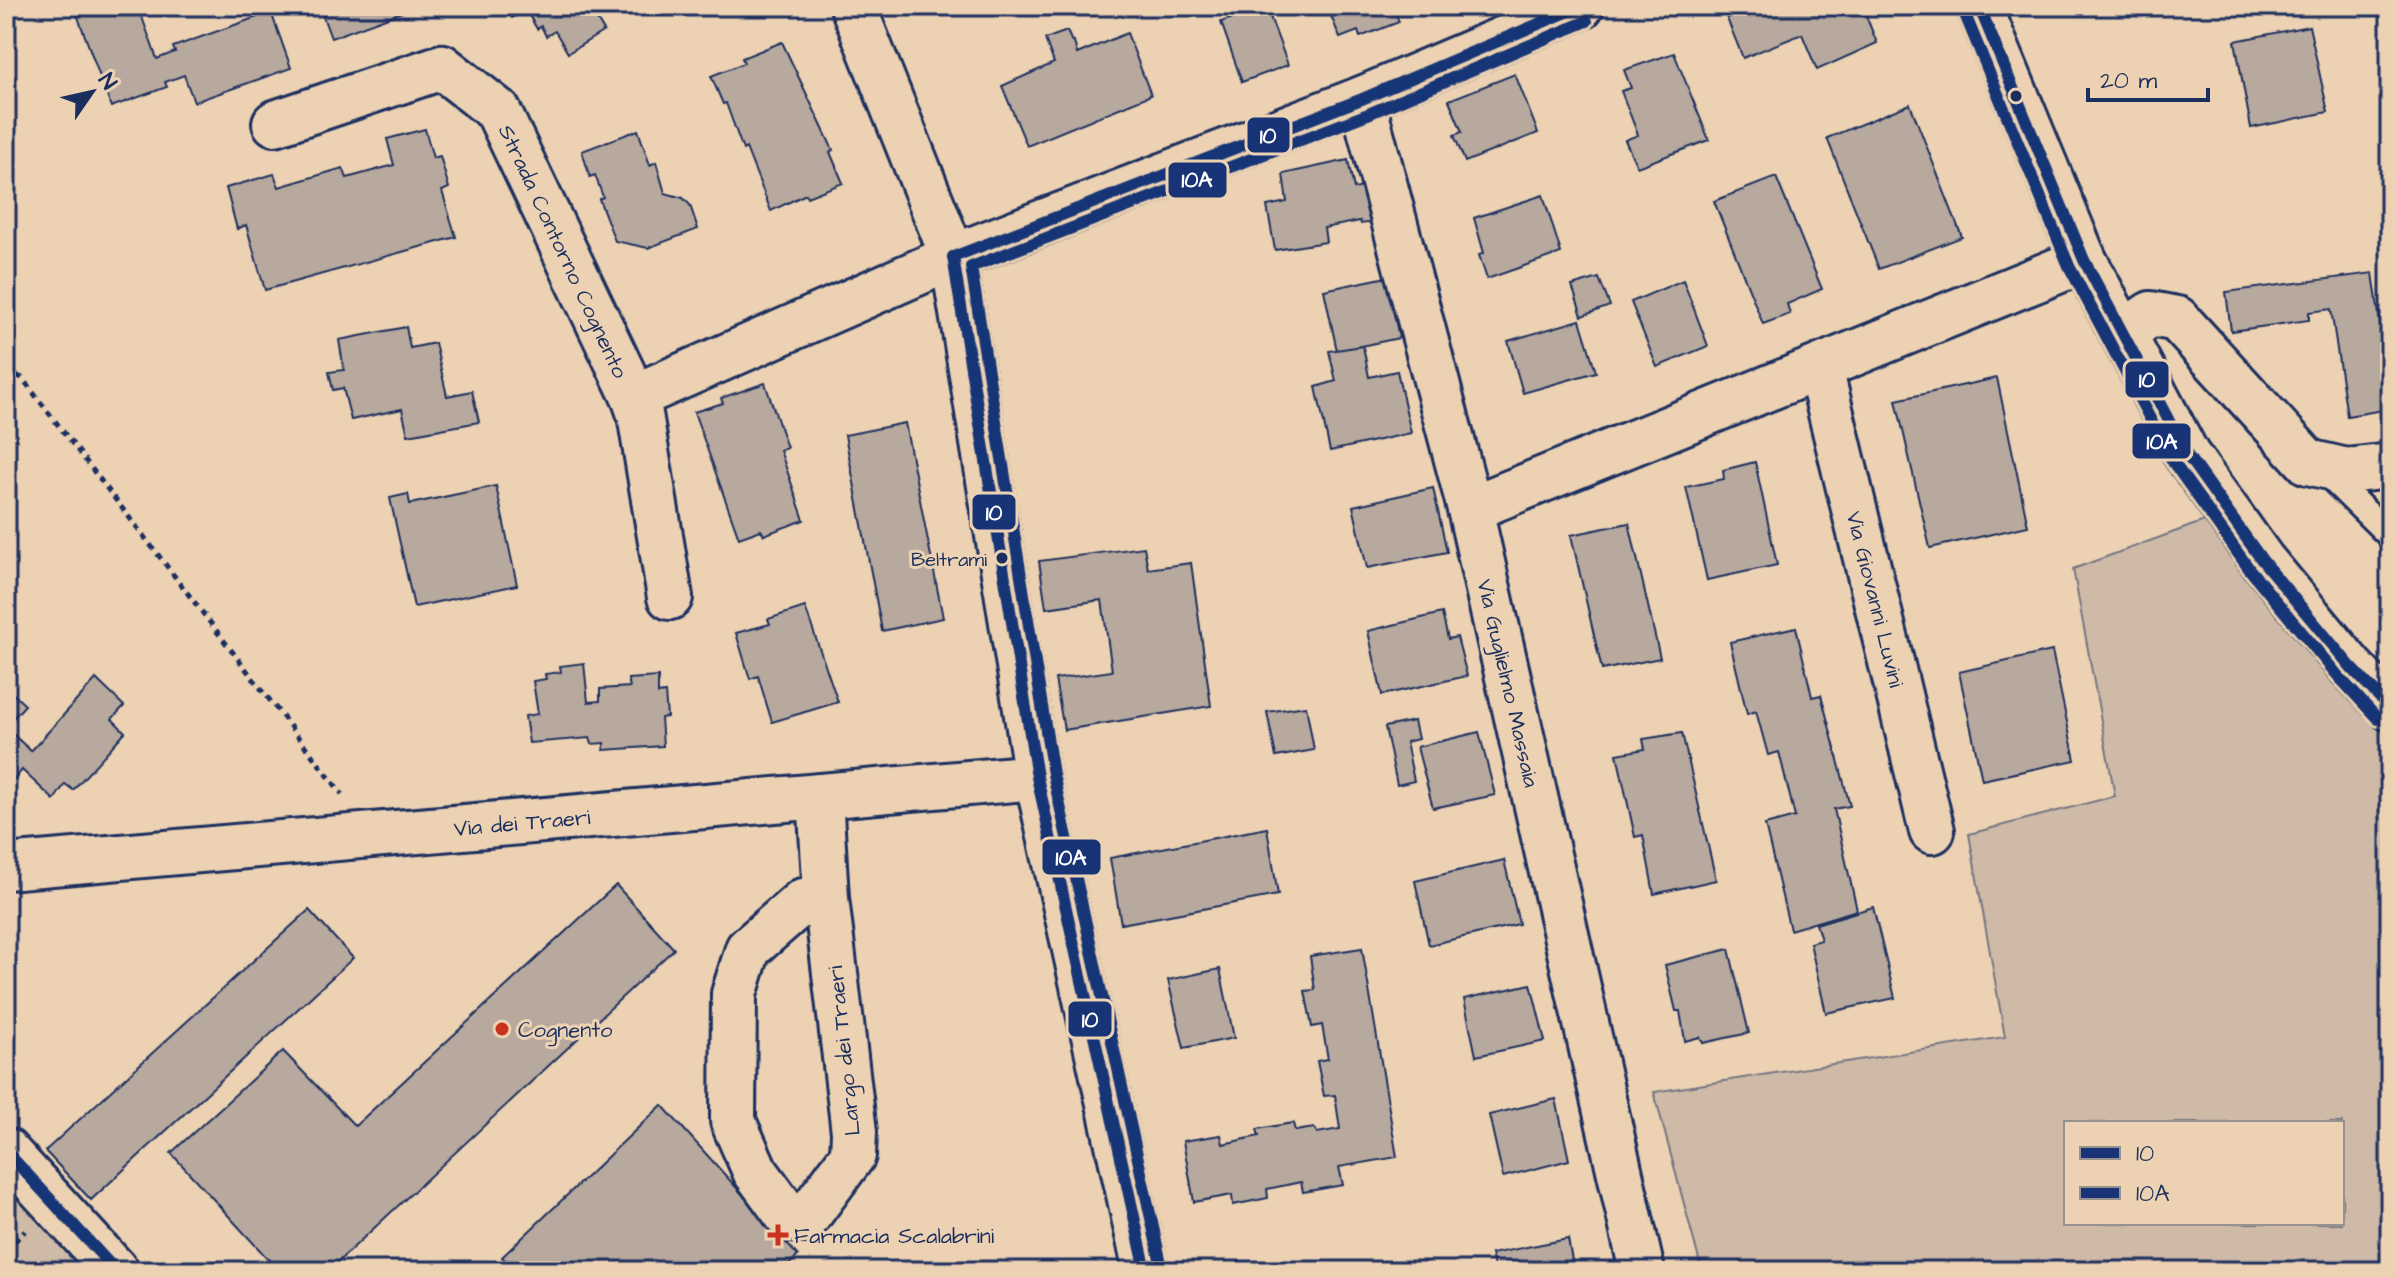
<svg xmlns="http://www.w3.org/2000/svg" width="2396" height="1277" font-family="'Architects Daughter',sans-serif">
  <rect width="100%" height="100%" fill="#ecd2b3"/>
  <filter id="ink" filterUnits="userSpaceOnUse"><feTurbulence type="fractalNoise" baseFrequency=".0125" numOctaves="2"/><feDisplacementMap in="SourceGraphic" scale="16" xChannelSelector="R" yChannelSelector="G"/><feConvolveMatrix kernelMatrix="1 2 1 2 8 2 1 2 1" color-interpolation-filters="sRGB"/></filter>
  <g filter="url(#ink)">
    <g fill="#cebaa7" stroke="#747482" stroke-width="2" fill-rule="evenodd">
      <path d="M2210,519l84,116 96,99v537h-688l-48,-179 351,-55 -36,-203 146,-38 -42,-227zM2066,1123h276v100h-276z"/>
      <path d="M6,1163l99,108h-99z"/>
    </g>
    <g fill="#b8a99e" stroke="#1b2f5e" stroke-width="2">
      <path d="M74,6h64l19,53 18,-7 -2,-5 98,-35 20,56 -97,34 -10,-27 -19,7 2,5 -56,20z"/>
      <path d="M319,6h84l2,5 -74,27z"/>
      <path d="M505,6h84l15,25 -36,22 -13,-22 -9,5 -5,-10 -4,3 -11,-19 -14,8z"/>
      <path d="M1266,6l22,59 -46,17 -21,-60z"/>
      <path d="M1327,6h66l6,16 -39,15 -2,-6 -18,7z"/>
      <path d="M1722,6h140l15,37 -60,27 -15,-36 -59,24z"/>
      <path d="M2309,26l19,86 -77,16 -16,-87z"/>
      <path d="M1067,31l5,11 2,-1 3,13 50,-21 24,62 -124,51 -25,-60 52,-23 -9,-24z"/>
      <path d="M782,42l51,108 -3,2 13,31 -36,14 -1,-3 -35,17 -25,-63 -3,2 -17,-47 -3,1 -12,-28 33,-13 -2,-5z"/>
      <path d="M1674,53l35,87 -72,27 -12,-27 13,-5 -17,-44 10,-3 -7,-18z"/>
      <path d="M1515,74l23,59 -73,29 -11,-27 8,-3 -13,-32z"/>
      <path d="M1910,104l52,133 -83,32 -52,-131z"/>
      <path d="M425,129l8,29 7,-2 9,32 -7,3 14,46 -191,53 -19,-65 -9,4 -11,-41 48,-14 5,13 64,-19 4,10 47,-13 -7,-26z"/>
      <path d="M638,130l12,35 6,-3 9,31 18,5 7,7 8,24 -50,19 -33,-7 -16,-42 4,-2 -8,-22 -5,2 -8,-26z"/>
      <path d="M1348,160l6,29 13,-3 7,36 -13,2 -1,-3 -36,7 2,14 -51,8 -8,-44 20,-4 -4,-28z"/>
      <path d="M1776,177l46,112 -35,15 3,10 -27,10 -49,-123z"/>
      <path d="M1543,195l18,58 -74,26 -8,-24 5,-2 -10,-35z"/>
      <path d="M2373,273l17,118v18l-43,7 -16,-107 -22,3v8l-78,11 -5,-39z"/>
      <path d="M1387,277l12,61 -62,13 -13,-61z"/>
      <path d="M1599,278l11,28 -28,10 -10,-30z"/>
      <path d="M1683,280l25,66 -51,21 -26,-65z"/>
      <path d="M1580,320l16,52 -73,21 -15,-52z"/>
      <path d="M406,327l4,21 25,-5 12,53 25,-5 7,31 -71,13 -6,-26 -51,11 -8,-32 -10,2 -4,-18 15,-2 -5,-30z"/>
      <path d="M1363,346l6,31 28,-6 14,62 -81,18 -14,-64 20,-6 -7,-30z"/>
      <path d="M1997,378l31,148 -98,22 -34,-148z"/>
      <path d="M765,383l22,65 -7,2 24,70 -40,15 -3,-5 -22,8 -45,-126 29,-9 -2,-5z"/>
      <path d="M905,423l38,195 -61,13 -37,-196z"/>
      <path d="M1755,462l22,103 -70,15 -21,-93 38,-8 -1,-9z"/>
      <path d="M496,486l21,99 -103,22 -24,-109 18,-4 2,10z"/>
      <path d="M1433,488l14,64 -80,16 -14,-62z"/>
      <path d="M1629,523l31,135 -58,12 -31,-135z"/>
      <path d="M1144,547l4,22 43,-6 20,143 -147,24 -9,-51 57,-8 -10,-71 -56,8 -7,-47z"/>
      <path d="M805,607l33,95 -66,20 -14,-46 -8,3 -14,-46 34,-9 -2,-5z"/>
      <path d="M1442,613l6,26 9,-2 10,39 -85,19 -14,-64z"/>
      <path d="M1796,627l16,70 9,-2 29,111 -16,3 23,101 -67,20 -25,-105 30,-8 -16,-65 -11,3 -12,-44 -9,3 -17,-72z"/>
      <path d="M2052,651l23,109 -93,20 -23,-108z"/>
      <path d="M584,663l4,39 12,-1v-12l30,-2 -2,-8 30,-2v17l7,-1 2,24 -6,1 2,28 -59,4v-7l-12,1 -2,-6 -61,5 -4,-27 13,-2 -5,-33 13,-2 -1,-5 16,-2 -1,-6z"/>
      <path d="M96,679l28,27 -12,13 13,13 -52,58 -8,-6 -11,16 -32,-30 -16,19v-61l25,23z"/>
      <path d="M6,687l19,18 -19,21z"/>
      <path d="M1306,706l8,44 -38,7 -9,-45z"/>
      <path d="M1414,721l4,18 -12,3 8,39 -17,4 -12,-58z"/>
      <path d="M1479,732l16,63 -62,13 -16,-61z"/>
      <path d="M1682,733l34,147 -62,14 -11,-59 -8,2 -18,-83 28,-5 -2,-10z"/>
      <path d="M1267,828l11,67 -157,29 -11,-66z"/>
      <path d="M1504,860l15,64 -90,21 -14,-64z"/>
      <path d="M616,885l58,64 -346,322h-49l-108,-118 112,-102 72,75z"/>
      <path d="M1873,907l22,91 -69,15 -16,-70 11,-3 -5,-16z"/>
      <path d="M309,910l44,48 -262,242 -46,-49z"/>
      <path d="M1362,948l35,209 -58,10 4,18 -40,7 -2,-10 -34,7 1,9 -35,7 -1,-10 -38,7 -11,-61 38,-6 2,9 36,-8 -2,-7 36,-6 2,8 19,-3 3,5 23,-4 -5,-34 -11,1 -7,-35 11,-2 -6,-34 -10,2 -7,-36 10,-1 -5,-34z"/>
      <path d="M1729,949l20,84 -46,10 -3,-6 -15,4 -5,-30h-4l-11,-46z"/>
      <path d="M1220,969l14,69 -50,10 -16,-68z"/>
      <path d="M1531,984l14,57 -69,15 -12,-57z"/>
      <path d="M1556,1099l13,61 -66,17 -14,-62z"/>
      <path d="M662,1105l136,151 -16,15h-266l-14,-14z"/>
      <path d="M1568,1239l6,32h-79l-4,-17z"/>
      <path d="M1426,1263l1,8h-44z"/>
    </g>
    <g fill="none" stroke-linecap="round" stroke-linejoin="round">
      <g stroke="#1b2f5e" stroke-width="30">
        <path id="service" d="M2324,471l66,65"/>
      </g>
      <g stroke="#1b2f5e" stroke-width="50">
        <g id="minor">
          <path d="M853,6l100,251 84,520 109,494"/>
          <path d="M1362,99l108,410 172,762"/>
          <path d="M275,123l167,-56 56,44 136,286 6,17 30,183"/>
          <path d="M2123,333l28,-19 26,5 131,143 39,9 43,-5"/>
          <path d="M1820,368l112,463"/>
          <path d="M634,397l319,-140 409,-158 219,-93"/>
          <path d="M1470,509l614,-249"/>
          <path d="M820,796l6,102 28,234 -1,23 -48,65 -15,-1 -35,-48 -22,-50 1,-127 14,-45 55,-48 23,-3"/>
          <path d="M6,867l1031,-90"/>
          <path d="M6,1151l110,120"/>
        </g>
      </g>
      <g stroke="#1b2f5e" stroke-width="50">
        <path id="tertiary" d="M1979,6l105,254 103,195 75,105 89,107 39,41"/>
      </g>
      <g stroke="#1b2f5e" stroke-width="5" stroke-dasharray="6 6" stroke-linecap="butt">
        <path d="M6,370l16,8 320,416"/>
        <path d="M6,1250l19,-19"/>
      </g>
      <use href="#service" stroke="#ecd2b3" stroke-width="24"/>
      <use href="#minor" stroke="#ecd2b3" stroke-width="44"/>
      <use href="#tertiary" stroke="#ecd2b3" stroke-width="44"/>
      <g stroke="#ecd2b3" stroke-width="18">
        <g id="bus-1">
          <path d="M1979,6l105,254 103,195 75,105 89,107 39,41"/>
          <path d="M953,257l84,520 109,494"/>
          <path d="M953,257l409,-158 219,-93"/>
          <path d="M6,1151l110,120"/>
        </g>
      </g>
      <g stroke="#ecd2b3" stroke-width="18">
        <g id="bus-2">
          <path d="M1964,12l105,254 104,196 77,108 89,107 39,42"/>
          <path d="M1162,1268l-109,-494 -82,-507 397,-153 219,-93"/>
        </g>
      </g>
      <use href="#bus-1" stroke="#193476" stroke-width="12"/>
      <use href="#bus-2" stroke="#193476" stroke-width="12"/>
    </g>
  </g>
  <g fill="#1b2f5e" stroke="#ecd2b3" stroke-width="3">
    <circle cx="2016" cy="96" r="7"/>
    <circle cx="1002" cy="558" r="7"/>
  </g>
  <g fill="#c8321e" stroke="#ecd2b3" stroke-width="3">
    <circle cx="502" cy="1029" r="8"/>
    <path d="M774 1223h8v8h8v8h-8v8h-8v-8h-8v-8h8z"/>
  </g>
  <g text-anchor="middle" stroke-width="6" stroke-linejoin="round" paint-order="stroke">
    <g font-size="20" fill="#1b2f5e" stroke="#ecd2b3" text-anchor="end">
      <text x="987" y="566">Beltrami</text>
    </g>
    <g font-size="22" fill="#1b2f5e" stroke="#ecd2b3">
      <text transform="translate(564 251) rotate(65)" y="8">Strada Contorno Cognento</text>
      <text transform="translate(1876 599) rotate(76)" y="8">Via Giovanni Luvini</text>
      <text transform="translate(1509 683) rotate(77)" y="8">Via Guglielmo Massaia</text>
      <text transform="translate(522 822) rotate(-5)" y="8">Via dei Traeri</text>
      <text transform="translate(843 1051) rotate(-96)" y="8">Largo dei Traeri</text>
    </g>
    <g font-size="22" fill="#1b2f5e" stroke="#ecd2b3" text-anchor="start">
      <text x="518" y="1037">Cognento</text>
      <text x="794" y="1243">Farmacia Scalabrini</text>
    </g>
  </g>
  <g stroke="#ecd2b3" stroke-width="3">
    <rect x="1246" y="116" width="45" height="38" rx="8" fill="#193476"/>
    <rect x="1167" y="161" width="61" height="38" rx="8" fill="#193476"/>
    <rect x="2124" y="360" width="46" height="39" rx="8" fill="#193476"/>
    <rect x="2131" y="422" width="61" height="38" rx="8" fill="#193476"/>
    <rect x="971" y="493" width="46" height="38" rx="8" fill="#193476"/>
    <rect x="1041" y="838" width="61" height="38" rx="8" fill="#193476"/>
    <rect x="1067" y="1000" width="46" height="38" rx="8" fill="#193476"/>
  </g>
  <g font-size="22" text-anchor="middle" font-weight="bold" fill="#fff">
    <text x="1268" y="143">10</text>
    <text x="1197" y="187">10A</text>
    <text x="2147" y="387">10</text>
    <text x="2162" y="449">10A</text>
    <text x="994" y="520">10</text>
    <text x="1071" y="865">10A</text>
    <text x="1090" y="1027">10</text>
  </g>
  <rect width="2396" height="1277" fill="none" stroke="#ecd2b3" stroke-width="32"/>
  <rect x="16" y="16" width="2364" height="1245" fill="none" stroke="#1b2f5e" stroke-width="3" filter="url(#ink)"/>
  <rect x="2064" y="1121" width="280" height="104" fill="#ecd2b3" stroke="#989191" stroke-width="2"/>
  <rect x="2080" y="1147" width="40" height="12" fill="#193476" stroke="#989191" stroke-width="2"/>
  <text x="2136" y="1161" font-size="24" fill="#1b2f5e">10</text>
  <rect x="2080" y="1187" width="40" height="12" fill="#193476" stroke="#989191" stroke-width="2"/>
  <text x="2136" y="1201" font-size="24" fill="#1b2f5e">10A</text>
  <g transform="translate(92 92) rotate(56)" stroke="#ecd2b3" stroke-width="6" paint-order="stroke">
  <path d="M0-6L14 30L0 20L-14 30Z" fill="#1b2f5e"/>
  <text y="-12" font-size="22" font-weight="bold" text-anchor="middle" fill="#1b2f5e">N</text>
  </g>
  <path d="M2088 88v12h120v-12" fill="none" stroke="#1b2f5e" stroke-width="4"/>
  <text x="2100" y="88" font-size="24" fill="#1b2f5e" stroke="#ecd2b3" stroke-width="6" paint-order="stroke">20 m</text>
</svg>
